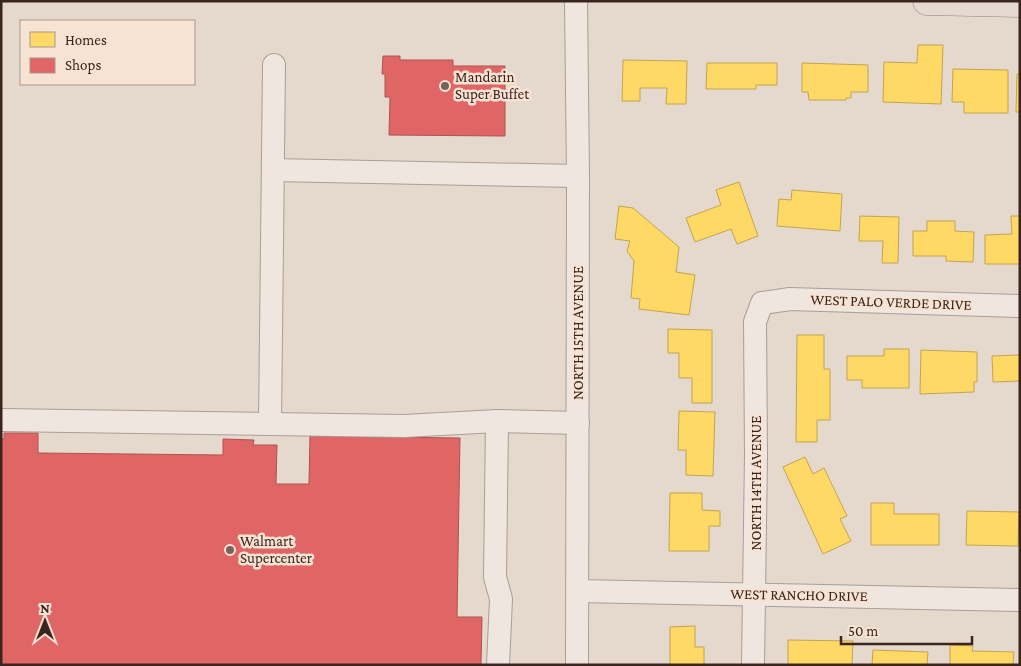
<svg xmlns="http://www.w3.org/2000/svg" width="1021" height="666" font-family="'Crimson Pro',serif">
  <rect width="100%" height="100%" fill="#e5d8cd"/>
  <g fill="#ffd966" stroke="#c4a350">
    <path d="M918,45h25l-2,59 -58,-2 1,-40 33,1z"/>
    <path d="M623,60l64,1 -1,43h-20l1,-16h-27v13h-18z"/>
    <path d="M707,63h70v22h-21v4h-50z"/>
    <path d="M802,63l66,2v27h-17v6h-5v2h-37l-1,-8h-6z"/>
    <path d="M953,69l55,1v43h-44v-11h-12z"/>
    <path d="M1017,74h3v38h-4z"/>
    <path d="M739,182l19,54 -21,8 -6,-15 -36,13 -9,-24 35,-13 -5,-15z"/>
    <path d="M792,190l50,4 -2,37 -63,-5 2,-27 12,1z"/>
    <path d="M619,206l14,2 46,39 -3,25 19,3 -6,40 -50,-6 1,-10 -9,-1 3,-37 -7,-10 3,-10 -15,-2z"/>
    <path d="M860,216l39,1 -1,46h-16l1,-22h-24z"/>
    <path d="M1011,216h9v48h-35v-29l27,-1z"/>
    <path d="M927,221h28v10l19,1 -1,30 -27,-1v-5h-33v-25h14z"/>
    <path d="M668,329l44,1v73h-20v-25h-13v-25h-11z"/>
    <path d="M797,335h27v34h6v51h-13v22h-21z"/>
    <path d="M884,349h25v39h-47v-8h-15v-24h37z"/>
    <path d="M921,350l56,2v30h-3v10l-54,2z"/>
    <path d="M1020,355v26l-27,1 -1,-26z"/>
    <path d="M679,411l36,1 -2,64 -27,-1v-25h-8z"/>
    <path d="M805,457l8,17 11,-6 23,48 -7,3 11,22 -28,13 -40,-87z"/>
    <path d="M670,493h32v17l18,1v15h-11v25h-40z"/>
    <path d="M871,503h23v11h45v31h-68z"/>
    <path d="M967,511l52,1 -1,34 -52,-1z"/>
    <path d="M695,626v21h9v18h-34v-38z"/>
    <path d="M788,640l65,1 -1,24h-64z"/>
    <path d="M950,645l23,1 -1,5 42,1 -1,13h-63z"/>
    <path d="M873,650l55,2 -1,13h-55z"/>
  </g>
  <g fill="#e06666" stroke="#ae5250">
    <path d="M383,56h17v4h53v6h52v70l-116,-1 1,-38h-5v-23h-3z"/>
    <path d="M4,433h34v20l185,2v-16l31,1 -1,5h24l-1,39h33l1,-48 150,2 -3,179h25l-1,48h-480v-226h3z"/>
  </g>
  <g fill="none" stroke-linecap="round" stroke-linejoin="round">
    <g stroke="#aa9e96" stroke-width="24">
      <g id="minor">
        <path d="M576,1l2,175 -1,489"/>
        <path d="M273,170l305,6"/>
        <path d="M1,420l403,6 93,-5 81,2"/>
        <path d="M497,421l-2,156 6,22 -3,66"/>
        <path d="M270,424l4,-359"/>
        <path d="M578,591l442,9"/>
        <path d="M753,665l3,-210 -1,-133 7,-19 28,-4 230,7"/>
      </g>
    </g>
    <g stroke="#90837d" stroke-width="29">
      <path id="major" d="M927,1l93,2"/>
    </g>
    <use href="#minor" stroke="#eee6df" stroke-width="22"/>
    <use href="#major" stroke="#e5dad1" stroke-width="28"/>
  </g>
  <g fill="#76635b" stroke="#f7e3d3" stroke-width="2">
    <circle cx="445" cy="86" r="5"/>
    <circle cx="230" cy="550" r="5"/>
  </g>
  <g text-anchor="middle" stroke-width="5" stroke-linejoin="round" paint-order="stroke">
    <g font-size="15" fill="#3a241e" stroke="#f7e3d3" text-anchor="start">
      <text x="455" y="82">Mandarin<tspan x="455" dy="17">Super Buffet</tspan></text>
      <text x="240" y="546">Walmart<tspan x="240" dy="17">Supercenter</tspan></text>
    </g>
    <g font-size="15" fill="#3a241e" stroke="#f7e3d3">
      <text transform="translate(891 302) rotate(2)" y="5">WEST PALO VERDE DRIVE</text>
      <text transform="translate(578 333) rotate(-90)" y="5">NORTH 15TH AVENUE</text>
      <text transform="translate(756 483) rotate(-90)" y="5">NORTH 14TH AVENUE</text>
      <text transform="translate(799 595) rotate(1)" y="5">WEST RANCHO DRIVE</text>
    </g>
  </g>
  <rect width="1021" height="666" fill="none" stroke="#3a241e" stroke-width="5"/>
  <rect x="20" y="20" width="175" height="65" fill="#f7e3d3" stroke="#ab978b"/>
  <rect x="30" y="32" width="25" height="15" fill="#ffd966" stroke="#ab978b"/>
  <text x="65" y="45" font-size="15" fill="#3a241e">Homes</text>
  <rect x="30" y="58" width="25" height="15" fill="#e06666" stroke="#ab978b"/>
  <text x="65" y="70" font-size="15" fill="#3a241e">Shops</text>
  <g transform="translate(45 621)" stroke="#f7e3d3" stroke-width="4" paint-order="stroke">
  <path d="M0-4L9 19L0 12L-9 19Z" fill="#3a241e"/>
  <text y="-8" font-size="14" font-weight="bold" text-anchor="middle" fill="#3a241e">N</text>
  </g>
  <path d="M841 636v8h131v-8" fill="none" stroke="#3a241e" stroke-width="2.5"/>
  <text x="848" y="636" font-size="15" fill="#3a241e" stroke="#f7e3d3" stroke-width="4" paint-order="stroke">50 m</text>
</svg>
